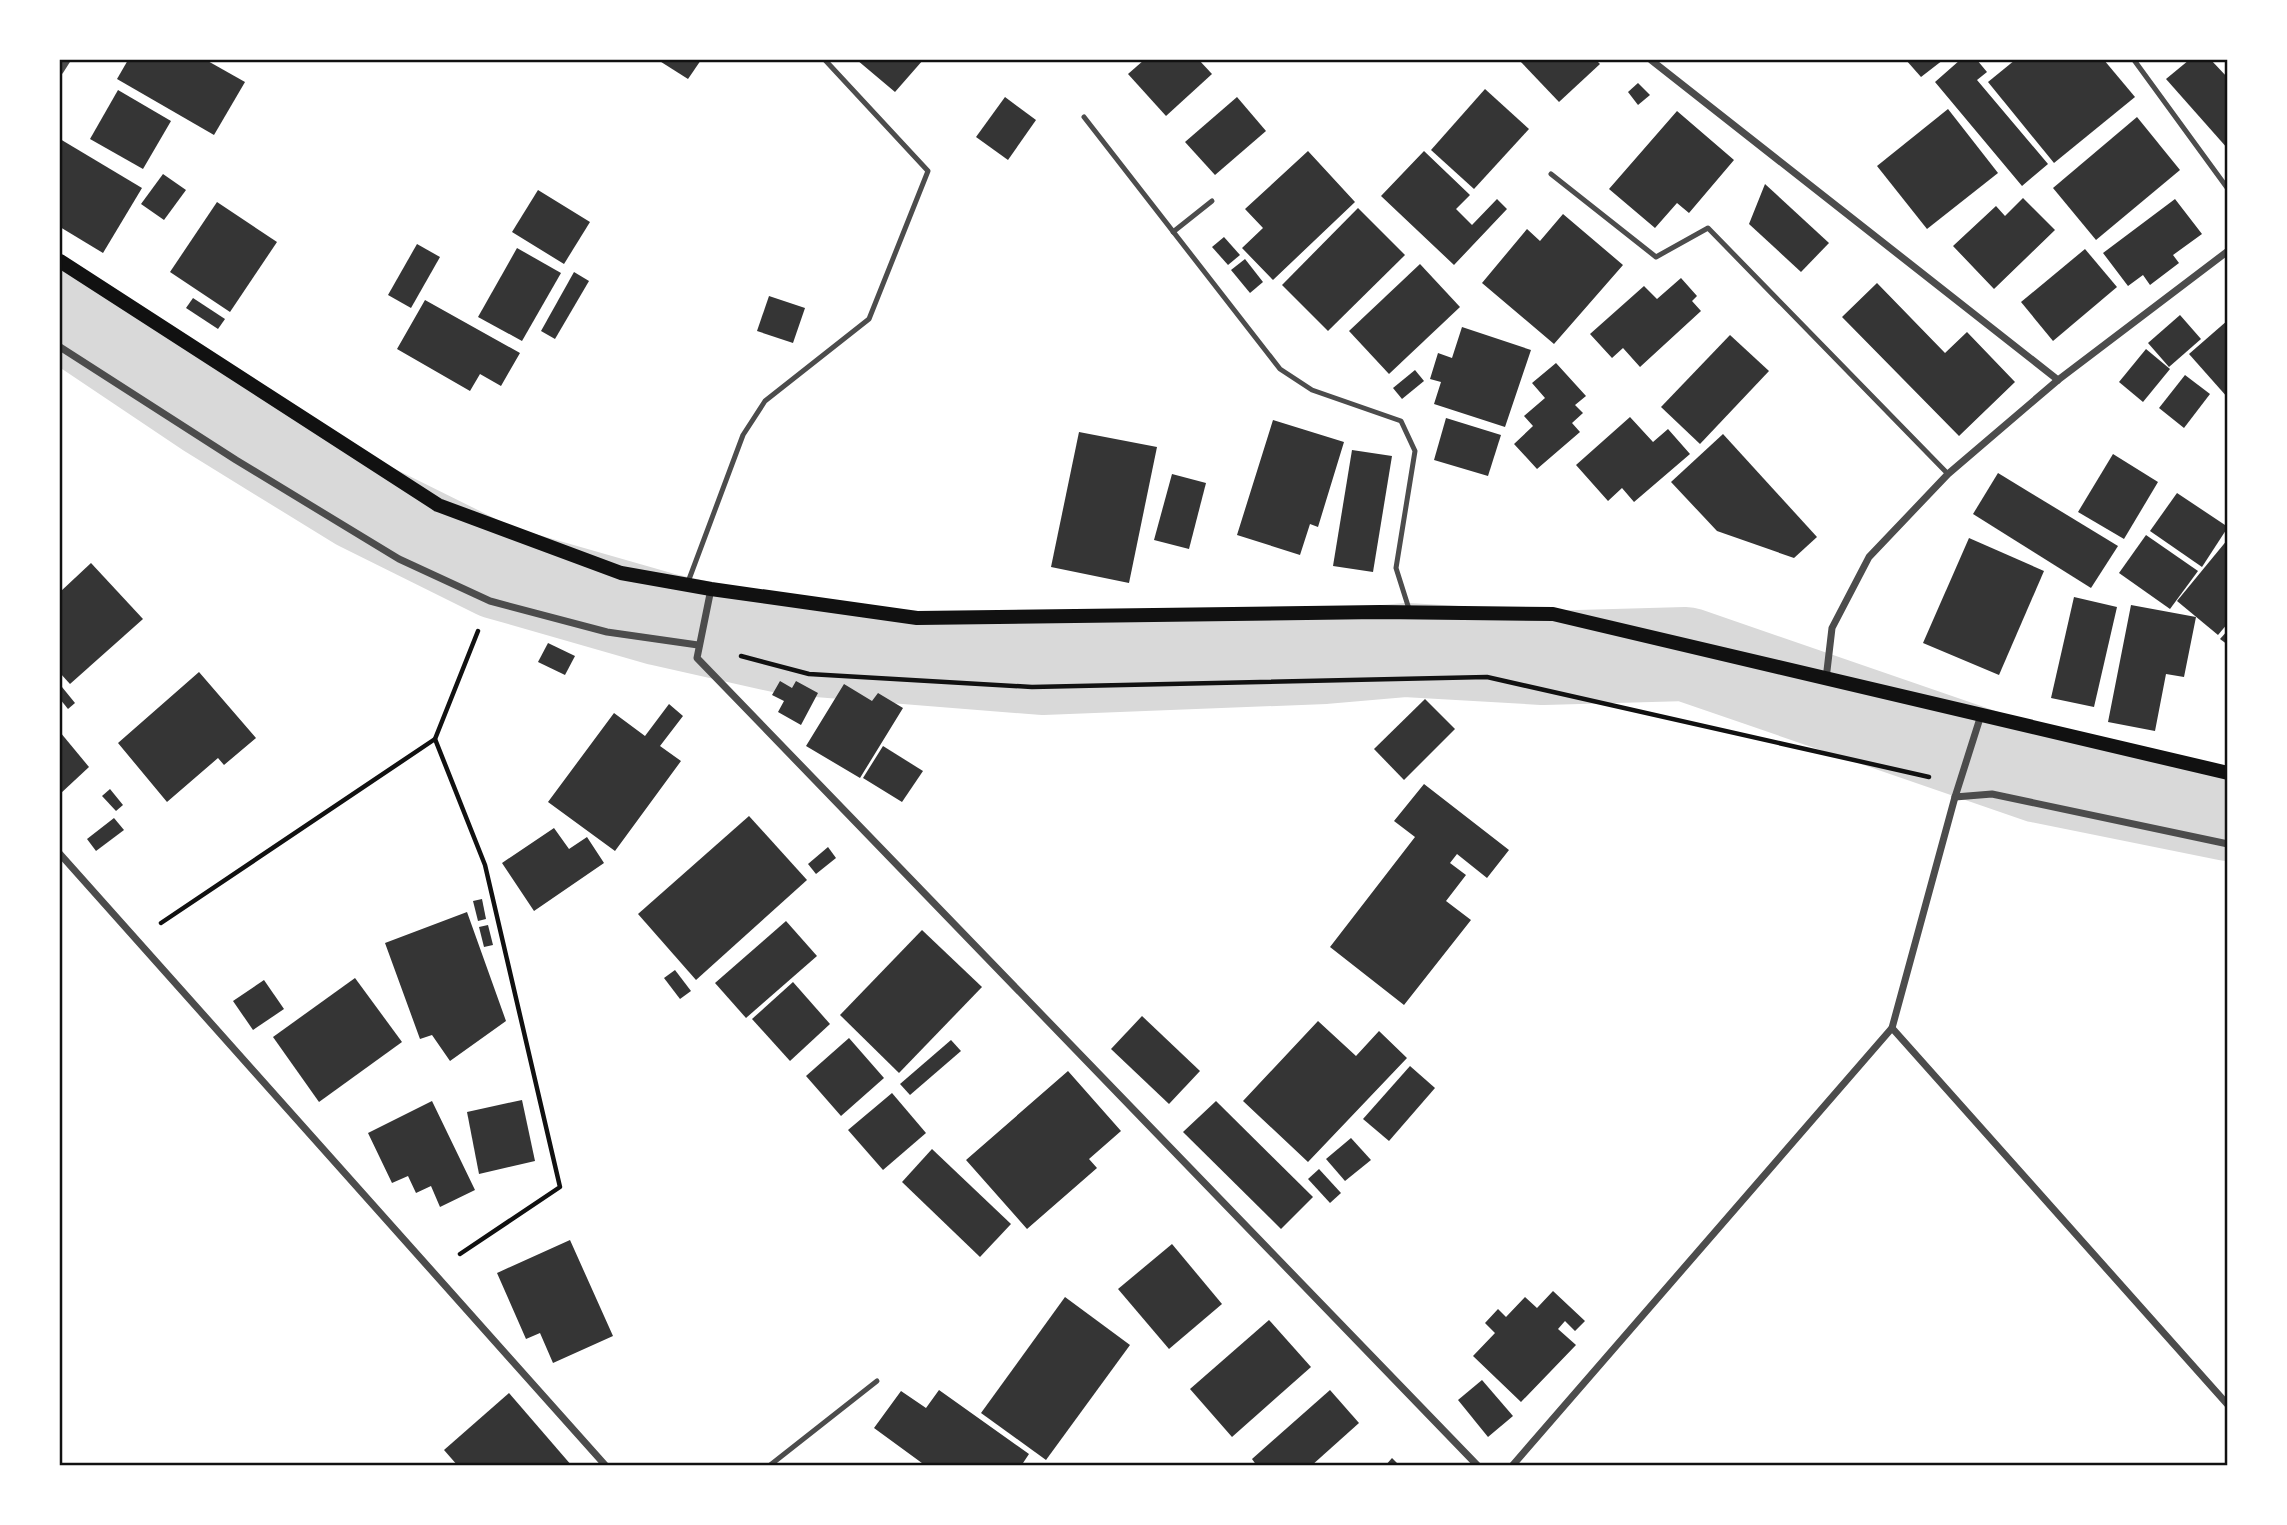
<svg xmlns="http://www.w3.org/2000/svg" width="2287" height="1525" font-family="'Exo 2',sans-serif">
  <rect width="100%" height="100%" fill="#fff"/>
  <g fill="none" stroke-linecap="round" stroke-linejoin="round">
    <path stroke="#d9d9d9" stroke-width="94" d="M60,311l149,100 151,93 137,68 164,47 130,29 251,20 283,-11 81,-7 137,8 143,-4 354,122 188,38"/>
  </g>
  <g fill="#353535">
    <path d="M128,60h78l39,22 -31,53 -97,-56z"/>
    <path d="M658,60h43l-13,19z"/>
    <path d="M857,60h66l-28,32z"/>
    <path d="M1144,60h55l13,14 -46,42 -38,-42z"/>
    <path d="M1519,60h77l4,4 -41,38z"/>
    <path d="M1906,60h37l-22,17z"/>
    <path d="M1960,60h17l10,12 -10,8 71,84 -26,22 -87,-104z"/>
    <path d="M2015,60h89l31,37 -81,66 -66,-81z"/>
    <path d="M2189,60h22l17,18v71l-62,-70z"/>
    <path d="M1638,83l12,12 -12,10 -10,-13z"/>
    <path d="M1485,89l44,40 -55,60 -43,-39z"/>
    <path d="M118,90l53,31 -28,48 -53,-30z"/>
    <path d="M1005,97l31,23 -28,40 -32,-23z"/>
    <path d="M1237,97l29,34 -51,44 -30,-33z"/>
    <path d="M1948,109l50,64 -71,56 -50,-63z"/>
    <path d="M1677,111l57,49 -45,53 -12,-10 -22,25 -46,-39z"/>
    <path d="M2137,117l43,53 -84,70 -43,-52z"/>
    <path d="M60,139l82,49 -39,65 -43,-26z"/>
    <path d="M1308,151l47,51 -82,78 -31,-32 21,-20 -18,-19z"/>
    <path d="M1424,151l46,44 -14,14 16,16 25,-26 10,10 -53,56 -73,-69z"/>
    <path d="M163,174l23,16 -22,30 -23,-16z"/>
    <path d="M1765,184l64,59 -28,29 -52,-48z"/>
    <path d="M538,190l52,32 -26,42 -52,-32z"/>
    <path d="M2023,198l32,32 -61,59 -41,-43 43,-40 9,10z"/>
    <path d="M2175,199l27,35 -29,21 6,8 -29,22 -7,-10 -15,11 -25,-33z"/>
    <path d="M217,202l60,40 -47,70 -60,-40z"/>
    <path d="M1358,208l47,47 -77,76 -46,-46z"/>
    <path d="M1563,214l60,51 -69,79 -72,-61 45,-54 13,12z"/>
    <path d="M1224,237l16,18 -12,10 -16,-18z"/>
    <path d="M417,244l23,13 -29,51 -23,-13z"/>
    <path d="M517,248l44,25 -39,68 -44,-24z"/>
    <path d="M2085,249l32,38 -64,54 -32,-39z"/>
    <path d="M1245,259l18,23 -13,11 -19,-23z"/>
    <path d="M1420,264l40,43 -71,67 -40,-43z"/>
    <path d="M574,272l15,9 -34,58 -14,-8z"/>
    <path d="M1681,278l16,18 -5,5 9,10 -61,56 -17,-19 -11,10 -22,-24 54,-48 13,13z"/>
    <path d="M1877,283l68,70 22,-21 48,50 -56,54 -117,-119z"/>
    <path d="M769,296l36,12 -12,35 -36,-12z"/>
    <path d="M193,298l32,21 -7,10 -32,-21z"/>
    <path d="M425,300l95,53 -19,33 -21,-12 -10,17 -73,-42z"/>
    <path d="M2180,315l21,24 -32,28 -21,-24z"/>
    <path d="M2228,320v78l-39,-44z"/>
    <path d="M1462,327l69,23 -26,77 -71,-23 7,-22 -11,-3 8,-26 14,5z"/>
    <path d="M1730,335l39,36 -69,73 -39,-37z"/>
    <path d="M2146,349l24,20 -27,33 -24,-20z"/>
    <path d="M1556,363l30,33 -11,9 8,8 -11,10 8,9 -43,37 -23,-25 19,-18 -9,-10 21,-18 -13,-15z"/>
    <path d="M1415,370l9,11 -22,18 -9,-11z"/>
    <path d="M2185,375l25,19 -26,34 -25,-20z"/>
    <path d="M1630,417l23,25 15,-13 22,25 -56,48 -12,-14 -14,13 -32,-36z"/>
    <path d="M1446,418l55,17 -13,41 -54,-16z"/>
    <path d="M1273,420l71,22 -26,85 -8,-3 -10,31 -63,-20z"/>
    <path d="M1079,432l78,15 -28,136 -78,-16z"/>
    <path d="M1723,434l94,103 -23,21 -77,-27 -46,-49z"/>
    <path d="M1352,450l40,6 -19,116 -40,-6z"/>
    <path d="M2113,454l45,28 -34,57 -46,-27z"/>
    <path d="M1998,473l120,73 -27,42 -118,-74z"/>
    <path d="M1172,474l34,9 -17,66 -35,-9z"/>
    <path d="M2177,493l51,34 -26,40 -52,-36z"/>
    <path d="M2146,535l52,36 -28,38 -51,-36z"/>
    <path d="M1969,538l75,33 -45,104 -76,-32z"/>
    <path d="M2228,539v84l-10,12 -41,-34z"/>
    <path d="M91,563l52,56 -73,65 -10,-11v-81z"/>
    <path d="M2074,597l43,10 -23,100 -43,-9z"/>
    <path d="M2131,605l65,12 -12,60 -18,-3 -11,57 -47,-9z"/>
    <path d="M2228,630v15l-8,-6z"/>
    <path d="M548,643l27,13 -10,19 -27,-13z"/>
    <path d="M199,672l57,66 -32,27 -6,-7 -51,44 -49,-59z"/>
    <path d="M780,681l12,7 4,-7 22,12 -17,32 -23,-13 6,-11 -12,-6z"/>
    <path d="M844,684l28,17 6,-8 25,15 -43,70 -54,-32z"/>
    <path d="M62,687l13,16 -7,6 -8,-10z"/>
    <path d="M1425,699l30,30 -51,51 -30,-31z"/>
    <path d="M669,704l14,12 -23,30 21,15 -66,90 -67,-49 66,-89 31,23z"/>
    <path d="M60,732l29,35 -29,27z"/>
    <path d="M883,746l40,25 -21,31 -39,-24z"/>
    <path d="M1424,784l85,66 -22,28 -30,-24 -7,9 16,12 -20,26 25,19 -67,85 -74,-58 85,-110 -21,-16z"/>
    <path d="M110,789l13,16 -7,6 -14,-15z"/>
    <path d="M749,816l58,64 -111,100 -58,-66z"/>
    <path d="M114,818l10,12 -28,21 -9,-12z"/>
    <path d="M554,828l15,21 18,-12 17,26 -70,48 -32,-48z"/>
    <path d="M828,847l8,11 -20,16 -8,-10z"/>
    <path d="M482,899l4,20 -8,2 -5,-20z"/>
    <path d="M467,912l39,109 -56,40 -18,-26 -12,4 -35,-96z"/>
    <path d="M786,921l31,35 -71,62 -31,-35z"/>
    <path d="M488,925l5,20 -9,2 -5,-20z"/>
    <path d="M922,930l60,57 -83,86 -59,-58z"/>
    <path d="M675,970l16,21 -11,8 -16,-21z"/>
    <path d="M355,978l47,64 -83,60 -46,-65z"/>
    <path d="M264,980l20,29 -31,21 -20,-29z"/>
    <path d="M793,982l37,42 -40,37 -38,-42z"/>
    <path d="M1142,1016l58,55 -31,33 -58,-55z"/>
    <path d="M1318,1021l38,35 23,-25 28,27 -99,104 -65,-61z"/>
    <path d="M849,1038l35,40 -43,38 -35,-40z"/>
    <path d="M951,1040l10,11 -51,44 -10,-11z"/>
    <path d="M1410,1066l25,22 -46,53 -26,-22z"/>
    <path d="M1068,1071l53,60 -32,28 8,9 -70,61 -61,-69z"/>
    <path d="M892,1093l34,40 -43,37 -35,-40z"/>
    <path d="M522,1100l13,61 -56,13 -12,-62z"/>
    <path d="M432,1101l43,89 -35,17 -9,-21 -15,7 -8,-17 -16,7 -24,-50z"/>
    <path d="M1216,1101l97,96 -32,32 -98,-97z"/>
    <path d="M1351,1138l20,22 -26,21 -19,-22z"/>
    <path d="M932,1149l79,75 -31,33 -78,-75z"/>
    <path d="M1319,1169l22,24 -11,10 -22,-24z"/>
    <path d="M570,1240l43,96 -60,27 -13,-30 -14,6 -29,-66z"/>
    <path d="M1172,1244l50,60 -53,45 -51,-60z"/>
    <path d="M1553,1291l32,30 -10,10 -10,-10 -7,8 18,16 -55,57 -48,-46 22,-23 -10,-10 13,-14 8,8 19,-20 12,11z"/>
    <path d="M1065,1297l65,48 -84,115 -65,-47z"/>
    <path d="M1269,1320l42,47 -79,70 -42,-48z"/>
    <path d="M1482,1380l31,36 -25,21 -30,-37z"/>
    <path d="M939,1390l90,64 -8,12h-95l-52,-38 27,-37 25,17z"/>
    <path d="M1330,1390l29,33 -48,43h-54l-5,-7z"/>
    <path d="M509,1393l63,73h-114l-14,-16z"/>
    <path d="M1392,1458l8,8h-15z"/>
  </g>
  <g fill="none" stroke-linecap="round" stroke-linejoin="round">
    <g stroke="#111" stroke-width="4.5">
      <path d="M741,656l68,18 223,13 455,-10 442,100"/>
      <path d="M435,739l50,126 75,322 -100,67"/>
      <path d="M161,923l274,-184 43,-108"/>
    </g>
    <g stroke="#4c4c4c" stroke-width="5">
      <path d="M2134,60l94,129"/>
      <path d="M1084,117l196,252 32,21 89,31 14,30 -19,117 13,41"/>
      <path d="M1551,174l105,83 52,-29 240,246"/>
      <path d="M1173,232l39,-31"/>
      <path d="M688,582l55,-147 22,-34 104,-82 59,-148 -103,-111"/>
      <path d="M769,1466l108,-85"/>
    </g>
    <g stroke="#4c4c4c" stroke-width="7">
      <path d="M1651,60l407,320"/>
      <path d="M60,71l7,-11"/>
      <path d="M60,347l176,113 163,99 91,42 117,31 91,13"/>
      <path d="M711,589l-14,69 781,808"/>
      <path d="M1826,679l6,-51 37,-71 79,-83 110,-94 170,-129"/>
      <path d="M1955,797l37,-3 236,50"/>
      <path d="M60,854l546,612"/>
      <path d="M1892,1028l336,377"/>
      <path d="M1512,1466l380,-438 63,-231 26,-82"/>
    </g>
    <path stroke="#111" stroke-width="14" d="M60,261l378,244 183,68 90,16 206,29 463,-6 173,2 675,159"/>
  </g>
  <rect width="2287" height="1525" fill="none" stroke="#ffffff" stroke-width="122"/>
  <rect x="61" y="61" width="2165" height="1403" fill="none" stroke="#111" stroke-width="2.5"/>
</svg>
